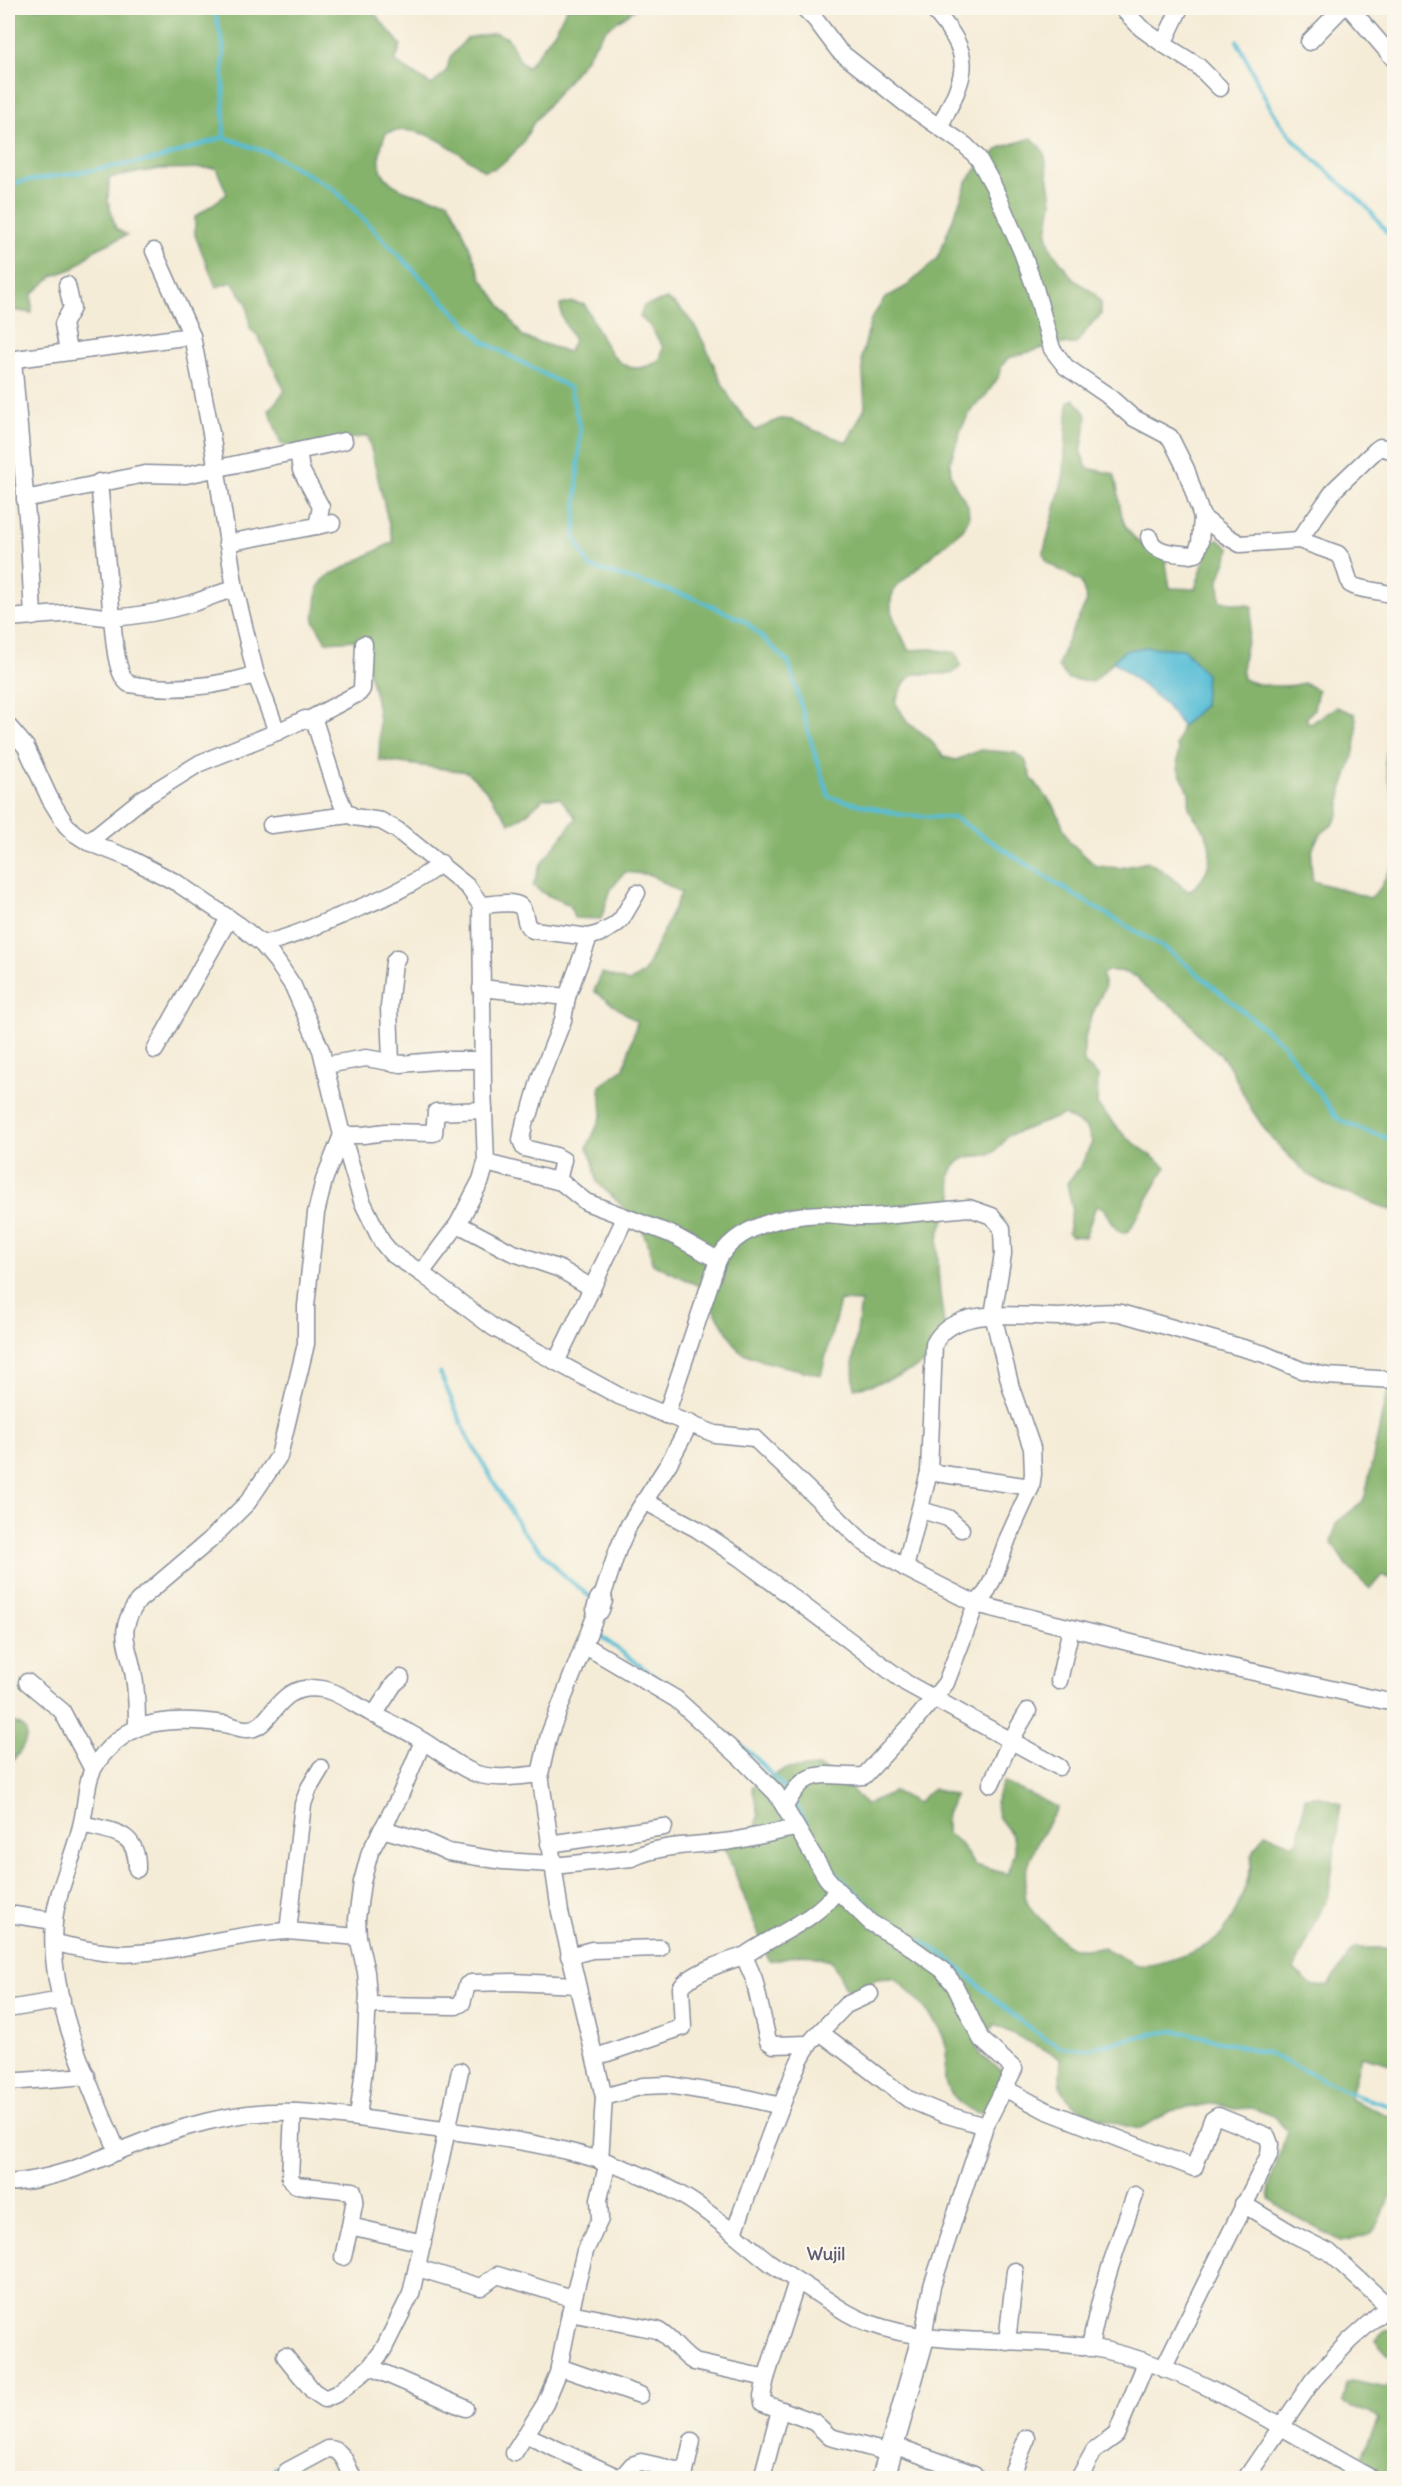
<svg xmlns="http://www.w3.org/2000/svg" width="1402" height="2486" font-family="Delius,sans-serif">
  <rect width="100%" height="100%" fill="#fbf7ec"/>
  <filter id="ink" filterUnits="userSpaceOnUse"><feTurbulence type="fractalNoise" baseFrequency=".0167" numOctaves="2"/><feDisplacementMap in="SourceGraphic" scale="12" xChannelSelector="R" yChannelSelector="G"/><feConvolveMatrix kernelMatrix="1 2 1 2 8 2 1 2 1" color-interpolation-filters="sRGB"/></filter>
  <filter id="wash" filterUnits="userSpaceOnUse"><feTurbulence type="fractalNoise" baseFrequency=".008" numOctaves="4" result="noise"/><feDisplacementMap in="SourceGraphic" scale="24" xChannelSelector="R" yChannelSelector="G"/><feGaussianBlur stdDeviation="1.35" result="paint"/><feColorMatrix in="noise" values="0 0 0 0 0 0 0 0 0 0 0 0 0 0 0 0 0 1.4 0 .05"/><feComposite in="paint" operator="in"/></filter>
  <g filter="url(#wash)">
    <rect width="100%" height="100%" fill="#f5ecd7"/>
    <g fill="#85b36c" stroke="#507165" stroke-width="1.5">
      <path d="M8,8h362l31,37 -6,17 37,23 15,-15 3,-13 17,-19 29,-5 12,5 11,21 8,9 28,-37 12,-23h70l-32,22 -21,31 -50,61 -12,22 -16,17 -11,7 -11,3c-27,-20 -62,-50 -98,-38 -24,54 22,60 62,68l12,22 22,56 41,58 45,15 6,-11 -12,-24 -2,-12 13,-3 12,3c17,31 31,83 75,55l3,-13 -14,-22 -9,-8 4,-11 23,-7c37,22 43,68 65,102 6,10 15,20 23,29 8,-2 20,-10 26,-11 14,-1 23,7 35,12 10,4 21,7 31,11l18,-35 -3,-51 9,-37 14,-21 22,-12 30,-27 31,-79 14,-18 20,-15 30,-9 12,14 6,35 2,15 -5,32 4,15 22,30 21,14 7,10v12l-9,8 -16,21h-18l-50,14 -7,9 -3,11 -14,20 -11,9 -12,22 -11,34 1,12 5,12 12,18 1,13 -6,11 -66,57c-16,21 3,42 11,64l24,-1 24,4 5,12 -9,9h-38l-9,8 -10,20 13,21 20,14 16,20 12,3 25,-10 34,3 10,7 7,19 23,29 14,33 27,25 24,2 28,-6 11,6 29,23c23,-12 28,-43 14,-64 -4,-7 -11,-12 -13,-20 0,-5 1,-9 0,-14 -6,-20 -15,-18 -10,-44l-3,-3 6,-20 22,-21 -80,-54 -31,31 -25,-3 -10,-13 9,-25 20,-40 -6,-19 -33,-19 -5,-9 21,-80 4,-72 6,-3 13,17 -6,37 6,15 27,6c5,15 4,27 8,42 4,20 26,34 43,42l5,30 25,1 14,-43 9,-7 12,10 -11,31 1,21 32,5c1,25 -13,52 -9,73 18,8 43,9 61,4l14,7 -4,19 -8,10 4,5 27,-17 18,7c6,24 -4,50 -12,73 -4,12 -1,26 -9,36 -3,4 -8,6 -11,9 -14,14 -13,31 -10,49l57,17 9,-8 15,-27v348l-66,-25 -21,-12 -37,-37 -20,-30 -19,-38 -10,-14 -19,-16 -19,-25 -38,-26 -8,-11 -17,-6h-13l-5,4 3,12c-12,25 -24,47 -21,76l14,13 -1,29 28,31 41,31 -37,64 -7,2 -5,-3 -13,-22 -8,-2 -11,31 -13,-1 -4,-3 4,-25 -5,-25 14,-17 11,-24 -5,-14 -23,-13 -6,2 -51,19c-18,34 -36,9 -52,30 -10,12 -2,18 -2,30 -1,15 -14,29 -15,44 -2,38 5,75 10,111 -30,16 -60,33 -94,37l-1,-26 8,-60 -21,-1 -19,74 -58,-14 -24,-10 -40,-65 -47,-23 -3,-16 -10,-25 -42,-40 -4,-21 -6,-13 15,-33 -2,-29 24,-18 13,-46 -43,-31 8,-18 27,9 15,-9 37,-80 -30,-18 -26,-3 -14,17 -10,30 -27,-1 -4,-13 -25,-11 -12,-8 7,-21 36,-47 -16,-20h-16l-20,18 -14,7 -25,-34 -18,-17 -88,-12c3,-47 -4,-77 -23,-120l-30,2 -12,-21 4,-34 8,-10 67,-35 -25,-106 -76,11 -11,-3 -12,-34 16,-19 -27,-55 -8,-7 -3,-26 -15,-21 -16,5 -21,-52v-18l32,-23 -11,-26 -57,1 -50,9 -1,23 8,28 11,6 -32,15 -21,18 -21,8 -21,18v19l-24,-4z"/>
      <path d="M1394,707v93l-9,-34 6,-58z"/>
      <path d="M1393,1374l1,206 -12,-5 -12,14 -24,-24 -14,-22 4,-20 26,-21 3,-6 18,-86z"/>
      <path d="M8,1720c4,2 10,4 14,6 12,10 -4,29 -11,36l-3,-1z"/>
      <path d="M819,1767l26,14 20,24 29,-14 23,12 16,-15 22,8 -9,17v20l13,9 15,23 33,9 8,-21 -2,-17 -14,-18 -4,-15 8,-21 55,25c-15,23 -46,73 -28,101 4,6 11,11 16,16 8,9 17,20 28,24 9,4 22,-3 32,1 11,4 20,13 32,16 18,3 67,-16 81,-28 14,-13 28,-52 32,-71 1,-4 0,-9 2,-13 3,-7 8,-13 12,-20l28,11 5,-3 7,-44 12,-1 24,7 -12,90 -35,77 18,16 17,-1 25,-37h40v117l-33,-9 -11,43 44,19v74c-12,11 -9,29 -21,39 -7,6 -24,8 -33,10l-53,-29 -17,-13 -1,-12 18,-56 -13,-15 -22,-8 -18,1 -19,-6 -45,8 -30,18c-22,-4 -74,-18 -79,-43 -2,-9 0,-19 0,-28l-66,-33 -19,22 5,9 23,16 -14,32 -10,9c-15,-3 -32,-17 -35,-33 -2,-18 6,-24 -3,-46 -11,-22 -30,-40 -48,-56l-18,1 -16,11 -12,1 -17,-31 -28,-6 -34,7 -49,-126 34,-6 5,-15 -7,-27 33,-18z"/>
      <path d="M1394,2329v32l-19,-21 10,-10z"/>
      <path d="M1394,2368v110h-9l-17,-9 -6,-13 16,-36c-9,-14 -25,-9 -36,-18l4,-18 6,-3 35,7z"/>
    </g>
    <path fill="#57bdd5" stroke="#39769a" stroke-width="1.5" d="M1146,647l38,2 22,25 -2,31 -22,21 -18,-23 -51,-42 11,-10z"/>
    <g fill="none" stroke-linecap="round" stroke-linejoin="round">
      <g stroke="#57bdd5" stroke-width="4">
        <path d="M214,8l9,36 1,93"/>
        <path d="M1237,41c17,30 27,62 49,89 22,27 50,48 76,72 12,12 21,27 32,39"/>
        <path d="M8,184l151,-25 65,-22 47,17 63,35 150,153 86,46 10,40 -5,110 15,29 104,31 51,23 44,42 24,85 16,49 73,18 53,3 121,78 95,56 112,92 55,75 27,12 29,9"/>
        <path d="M440,1373l27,63 54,93 41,45 32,26"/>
        <path d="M603,1617l-3,15 3,6 65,48"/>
        <path d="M718,1727l36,29 35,37"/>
        <path d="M795,1802l30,57"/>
        <path d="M828,1865l53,52 63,38 74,64 20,15 22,13 25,2 65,-15 25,-3 13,2 79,20 93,44 34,10"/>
        <path d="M275,2468l7,10"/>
      </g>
    </g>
  </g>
  <g filter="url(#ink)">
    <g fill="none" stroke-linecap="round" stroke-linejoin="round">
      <g stroke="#888e9a" stroke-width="19">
        <g id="street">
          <path d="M804,8l11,11 24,32 67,53 59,41 13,13 15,27 29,67 13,36 17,61 14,18 41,28 25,22 38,20 16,32 16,48 23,18 15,9 59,-4 39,14 4,5 8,25c12,8 30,5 44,12"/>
          <path d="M932,8c43,49 36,62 8,118"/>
          <path d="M1122,8l19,20 22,16"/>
          <path d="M1180,8l-17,36 35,22 22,22"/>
          <path d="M1350,8l44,51"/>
          <path d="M1309,42l33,-34"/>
          <path d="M67,285l5,23 -9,16 5,27"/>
          <path d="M8,360l184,-24 -38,-85"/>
          <path d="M13,360l16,179 4,78"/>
          <path d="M298,451l3,19 20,37 -4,19"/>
          <path d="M99,482l13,136c25,-2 54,-7 78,-14 16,-5 30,-12 45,-15"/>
          <path d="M25,499l120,-25 41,1 158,-34"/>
          <path d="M1149,537c4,17 28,16 42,18l5,-1 4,-11 2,-26"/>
          <path d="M1299,540l36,-51 41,-39 4,-3 14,4"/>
          <path d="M227,543l105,-20"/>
          <path d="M8,618l66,-5 38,5c2,16 3,57 17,66 44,8 85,3 127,-9"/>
          <path d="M310,719l49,-26 3,-4 2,-45"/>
          <path d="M8,726l18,21 24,52 16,26 8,8 14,9 41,16 48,25 62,42 23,19 15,18 16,24 28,64 21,85 20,66 20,41 9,11 30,20 73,55 125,68 96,38 39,4 109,104 42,26 71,36 219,55 199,44"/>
          <path d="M277,732l28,-13 10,4 22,69 8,19 9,6 27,4 16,9 71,57 13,18 2,182 3,76 -5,17 -23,44 -37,49"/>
          <path d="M271,825l78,-10"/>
          <path d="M88,842l54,-43 58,-36 77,-31 -21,-57 -21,-86 -24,-156 -19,-97"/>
          <path d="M481,905c11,0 30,-5 39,1 8,6 2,19 13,24l56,7 12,-4 13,-7 7,-6 16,-27"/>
          <path d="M262,944c27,-6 52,-17 78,-28 36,-15 71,-28 101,-53"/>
          <path d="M481,988l86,9 -4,23 -23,58 -10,35 -5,7 -4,20 3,8 32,8 7,4 -5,21"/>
          <path d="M567,997l22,-60"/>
          <path d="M155,1050l74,-132"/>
          <path d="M391,1063l-2,-56 5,-45 3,-4"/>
          <path d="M326,1065l40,-7 35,6 45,-4h36"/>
          <path d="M486,1163l75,19 25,20 87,33 45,25"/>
          <path d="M458,1224l53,28 49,17 32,19 -36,74"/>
          <path d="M592,1288l33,-70"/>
          <path d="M666,1415l52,-155c18,-34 67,-45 104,-46 16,0 31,4 46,3 34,-2 68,-6 101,-9l23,8 10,12 1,26 -10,61 18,73 21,60 1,26 -2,13 -23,51 -14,39 -8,16 -10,11 -30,79 -31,38 -51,55c-41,2 -57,-13 -79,31"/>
          <path d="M929,1472l102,15"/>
          <path d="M646,1502l51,27 43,29 166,125 153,84"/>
          <path d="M921,1510l27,8 13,11"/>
          <path d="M905,1568l24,-96 5,-128c20,-40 89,-27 126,-27 20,-1 39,-7 60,-4l144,41 37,16 26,6 67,4"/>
          <path d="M601,1600l17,-51 11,-24 40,-62 21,-40"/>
          <path d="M598,1609l-49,126 -9,39 20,138 44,185 -4,64"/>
          <path d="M584,1645l92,54 66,60 34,34 50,84 11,13 34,33 33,19 39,28 12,16 26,53 33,30 -29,57"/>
          <path d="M1059,1681l12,-53"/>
          <path d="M27,1682l35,29 30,57"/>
          <path d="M374,1715l20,-31 7,-6"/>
          <path d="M137,1728c0,-17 0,-34 -3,-51 -5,-33 -19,-44 4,-76l72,-61 38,-38 31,-46 27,-112v-38l10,-93 8,-33 18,-45h21l23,-3 48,1 2,-21 48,-2"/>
          <path d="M321,1768l-12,20 -6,16 -15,127 70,6"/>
          <path d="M991,1784l20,-44 17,-29"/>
          <path d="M82,1824c31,8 56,7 55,45"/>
          <path d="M382,1829l42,12 24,11 55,9 49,3"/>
          <path d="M549,1844l115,-17"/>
          <path d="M552,1866l80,-8c32,-15 67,-12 100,-17 22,-4 43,-9 64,-13"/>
          <path d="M8,1914l46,7"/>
          <path d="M54,1943c27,5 55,13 83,10 51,-3 100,-20 151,-22"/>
          <path d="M569,1956l23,-6 68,-2"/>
          <path d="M744,1956c31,-22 70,-34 93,-66"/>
          <path d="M367,2005l89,1 6,-3 5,-18 4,-2 41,-1 65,3"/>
          <path d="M8,2009l54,-9"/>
          <path d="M820,2032l26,-27 24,-11"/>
          <path d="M596,2057l87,-30 -2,-39c8,-15 47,-27 63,-32l10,23 14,62 6,4 33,-1"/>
          <path d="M8,2082l79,-6"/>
          <path d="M1004,2088l41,22 149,58 18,-48 6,-4 49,20 3,8 -1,11 -106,214"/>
          <path d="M604,2097l39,-11 25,-1 74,12 39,9"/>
          <path d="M293,2112l-3,66 6,7 57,6 2,8 -5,27 73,17"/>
          <path d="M358,2118l7,-58 3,-65 -2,-23 -8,-35 -1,-18 5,-37 8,-30 29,-54 24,-57"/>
          <path d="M118,2152c-29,-68 -71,-155 -64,-230 2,-29 20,-66 27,-96 9,-34 0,-50 28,-78 8,-8 16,-14 26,-19 25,-11 63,-9 90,-5 7,1 14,5 22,5 27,1 27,-48 75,-40 17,3 33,16 49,24 17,9 35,17 52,28 17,10 34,26 54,33 20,6 43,2 63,0"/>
          <path d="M608,2162l-9,37 1,20 -15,32 -15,62 87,17c15,8 22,23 37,32l72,16 31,-97"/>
          <path d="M8,2183c41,-3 74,-16 111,-32 56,-23 117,-42 178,-39 41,2 83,9 124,15 90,12 188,23 267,72 29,18 54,42 81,63 18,13 37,24 55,36 15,10 28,19 45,25 72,27 150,12 225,25 101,19 188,82 277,130"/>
          <path d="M1243,2204l50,30 36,18 59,54"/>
          <path d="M734,2233c15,-43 31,-86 48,-129 10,-25 18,-54 38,-72l88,67 36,15 41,12 -53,160 -9,52"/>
          <path d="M343,2257l7,-31"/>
          <path d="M418,2268l59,18 4,1 16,-12 75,23"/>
          <path d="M1007,2342l8,-71"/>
          <path d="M1090,2348c9,-53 27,-103 45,-153"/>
          <path d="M285,2356l28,35 12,8 13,-6 32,-26 13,-17 28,-56 49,-223"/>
          <path d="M370,2367l95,41"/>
          <path d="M559,2367l81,28"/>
          <path d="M766,2378l-4,18 1,7 51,19 16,15 60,16"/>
          <path d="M526,2435l89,41 7,1 10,-12 9,-3 44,10 -1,6"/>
          <path d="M893,2445l81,29 2,4"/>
          <path d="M514,2453l31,-49 13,-31 12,-60"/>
          <path d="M287,2471l41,-22c15,-1 19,17 25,29"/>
          <path d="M685,2472l7,-31"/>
          <path d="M762,2478l18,-68"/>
          <path d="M1010,2478l17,-40"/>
          <path d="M1079,2478l15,-27 22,-16 30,-72"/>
          <path d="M1246,2478l67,-98 36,-39 45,-40"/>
        </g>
      </g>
      <g stroke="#888e9a" stroke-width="25">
        <g id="secondary">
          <path d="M598,1609l3,-9"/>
          <path d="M883,2478l40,-140"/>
        </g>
      </g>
      <use href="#street" stroke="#fff" stroke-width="16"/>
      <use href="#secondary" stroke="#fff" stroke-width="22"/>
    </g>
  </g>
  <g text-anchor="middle" stroke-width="4.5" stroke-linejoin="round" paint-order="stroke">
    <g font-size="18" font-weight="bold" fill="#5e5b72" stroke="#fbf7ec">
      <text x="826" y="2260">Wujil</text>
    </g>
  </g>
  <rect width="1402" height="2486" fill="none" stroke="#fbf7ec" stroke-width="30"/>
</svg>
